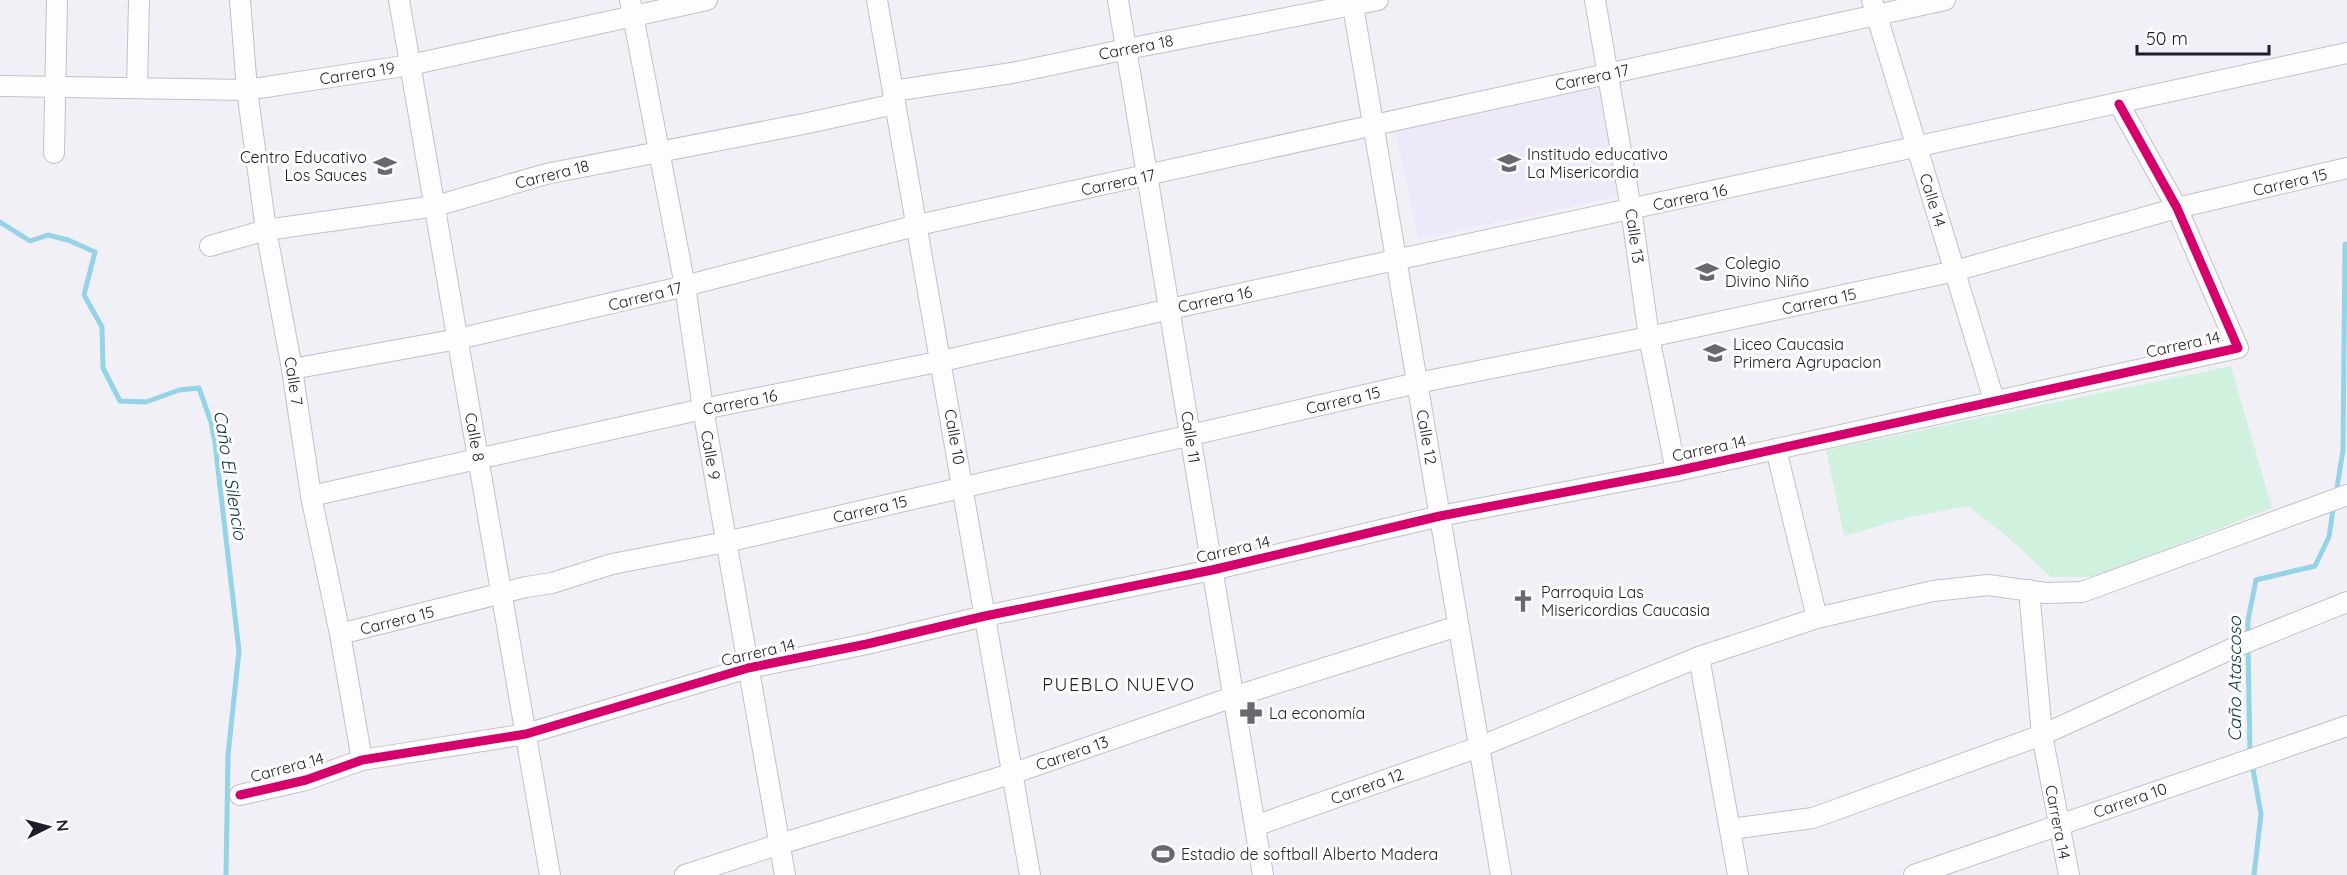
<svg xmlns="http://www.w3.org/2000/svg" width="2347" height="875" font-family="Quicksand,sans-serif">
  <rect width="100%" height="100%" fill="#f2f0f7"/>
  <path fill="#eee9f9" d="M1599,87l23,109 -204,43 -23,-109z"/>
  <path fill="#d0f1dd" d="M2231,366l41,142 -177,69h-44l-48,-44 -35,-27 -58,11 -66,19 -18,-86z"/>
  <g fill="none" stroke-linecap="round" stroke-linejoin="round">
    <g stroke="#95d3e6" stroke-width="5">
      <path d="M0,222l30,19 18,-6 20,5 27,12 -11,43 18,32 1,41 17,33 26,1 33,-12 20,-2 12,34 4,21 24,208 -11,104 -2,120"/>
      <path d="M2336,494l7,-44 2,-206"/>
      <path d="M2248,638v-18l8,-40 59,-14 14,-29 5,-34"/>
      <path d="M2248,647l2,108"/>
      <path d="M2252,764l9,50 -7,61"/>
    </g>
    <g stroke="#c3c0c9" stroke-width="22">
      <g id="minor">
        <path d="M240,0l7,90 19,140 26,139 19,127 29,138 22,126"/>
        <path d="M399,0l151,875"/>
        <path d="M630,0l55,286 18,123 82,466"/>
        <path d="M877,0l153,875"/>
        <path d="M1118,0l145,875"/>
        <path d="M1352,0l149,875"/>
        <path d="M1595,0l36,209 18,128 27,134"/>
        <path d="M1872,0l122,400"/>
        <path d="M0,86l247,4 163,-25 297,-65"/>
        <path d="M137,88l2,-88"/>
        <path d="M893,91l119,-18 115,-24 251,-49"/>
        <path d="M54,153l3,-153"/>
        <path d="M210,246l56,-16 170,-24 110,-32 262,-51 87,-19"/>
        <path d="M292,369l166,-30 227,-53 233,-61 1027,-225"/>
        <path d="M1776,449l41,169"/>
        <path d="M311,496l392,-87 239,-48 228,-52 1177,-256"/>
        <path d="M2029,590l13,145 27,140"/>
        <path d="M340,634l186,-47 26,-4 60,-19 114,-22 691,-159 232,-46 306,-66 222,-63 170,-40"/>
        <path d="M1699,657l39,218"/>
        <path d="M240,795l66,-15 56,-20 164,-26 222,-66 119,-24 118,-28 227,-46 228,-54 236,-45 562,-123 -61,-140 -58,-104"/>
        <path d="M1255,826l224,-79 220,-90 118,-39 116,-27 55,-6 58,8 36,-1 265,-97"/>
        <path d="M1731,829l82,-11 229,-83 198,-90 107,-43"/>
        <path d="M685,875l95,-31 234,-71 219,-76 225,-71"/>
        <path d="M1914,875l433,-149"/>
      </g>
    </g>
    <use href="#minor" stroke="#fdfdfe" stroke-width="20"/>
    <g stroke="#fdfdfd" stroke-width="13">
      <path id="cycleway" d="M240,795l66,-15 56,-20 164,-26 222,-66 119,-24 118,-28 227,-46 228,-54 236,-45 562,-123 -61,-140 -58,-104"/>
    </g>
    <use href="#cycleway" stroke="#d6006c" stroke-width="9"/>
  </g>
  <defs>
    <g id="school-bare" transform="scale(1.8)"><path d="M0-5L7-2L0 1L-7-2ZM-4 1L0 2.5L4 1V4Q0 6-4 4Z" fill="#6a6770" stroke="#fdfdfd" stroke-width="2.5" paint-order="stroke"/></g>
    <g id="church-bare" transform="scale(1.8)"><path d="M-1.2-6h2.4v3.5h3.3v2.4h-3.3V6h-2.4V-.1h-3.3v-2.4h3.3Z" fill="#6a6770" stroke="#fdfdfd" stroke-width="2.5" paint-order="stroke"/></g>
    <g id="pharmacy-bare" transform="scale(1.8)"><path d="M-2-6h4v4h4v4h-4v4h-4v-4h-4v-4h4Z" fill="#6a6770" stroke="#fdfdfd" stroke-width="2.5" paint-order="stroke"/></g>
    <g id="stadium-bare" transform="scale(1.8)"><path d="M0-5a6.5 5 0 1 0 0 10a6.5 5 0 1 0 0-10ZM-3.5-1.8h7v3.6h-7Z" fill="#6a6770" stroke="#fdfdfd" stroke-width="2.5" paint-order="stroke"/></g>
  </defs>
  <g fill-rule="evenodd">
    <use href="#school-bare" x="1509" y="163"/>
    <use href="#school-bare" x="385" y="166"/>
    <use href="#school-bare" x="1707" y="272"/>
    <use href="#school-bare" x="1715" y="353"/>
    <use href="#church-bare" x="1523" y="601"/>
    <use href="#pharmacy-bare" x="1251" y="713"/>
    <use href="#stadium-bare" x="1163" y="854"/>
  </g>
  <g text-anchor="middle" stroke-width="6" stroke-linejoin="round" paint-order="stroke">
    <g font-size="16" fill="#211d28" stroke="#fdfdfd">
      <text transform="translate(1136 47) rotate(-11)" y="6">Carrera 18</text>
      <text transform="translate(357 73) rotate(-9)" y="6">Carrera 19</text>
      <text transform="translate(1592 77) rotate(-12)" y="6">Carrera 17</text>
      <text transform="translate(552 174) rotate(-14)" y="6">Carrera 18</text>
      <text transform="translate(1118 182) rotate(-12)" y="6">Carrera 17</text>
      <text transform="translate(2290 182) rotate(-13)" y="6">Carrera 15</text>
      <text transform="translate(1690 197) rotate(-12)" y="6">Carrera 16</text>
      <text transform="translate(1933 200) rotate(73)" y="6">Calle 14</text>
      <text transform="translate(1635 236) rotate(82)" y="6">Calle 13</text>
      <text transform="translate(645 296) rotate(-14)" y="6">Carrera 17</text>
      <text transform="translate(1215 299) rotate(-12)" y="6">Carrera 16</text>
      <text transform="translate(1819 301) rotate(-12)" y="6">Carrera 15</text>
      <text transform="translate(2183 344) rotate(-12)" y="6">Carrera 14</text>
      <text transform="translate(294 381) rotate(81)" y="6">Calle 7</text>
      <text transform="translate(1343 400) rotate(-13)" y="6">Carrera 15</text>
      <text transform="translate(740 402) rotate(-11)" y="6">Carrera 16</text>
      <text transform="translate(475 437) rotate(80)" y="6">Calle 8</text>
      <text transform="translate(955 437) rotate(80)" y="6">Calle 10</text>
      <text transform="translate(1191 437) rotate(81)" y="6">Calle 11</text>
      <text transform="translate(1427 437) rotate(80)" y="6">Calle 12</text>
      <text transform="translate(1709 448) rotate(-12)" y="6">Carrera 14</text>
      <text transform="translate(711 455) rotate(80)" y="6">Calle 9</text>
      <text transform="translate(870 509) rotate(-13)" y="6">Carrera 15</text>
      <text transform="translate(1233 549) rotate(-13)" y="6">Carrera 14</text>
      <text transform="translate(397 620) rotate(-14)" y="6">Carrera 15</text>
      <text transform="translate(758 652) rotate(-13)" y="6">Carrera 14</text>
      <text transform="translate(1072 753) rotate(-19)" y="6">Carrera 13</text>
      <text transform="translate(287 767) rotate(-15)" y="6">Carrera 14</text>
      <text transform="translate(1367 786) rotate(-20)" y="6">Carrera 12</text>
      <text transform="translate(2130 800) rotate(-19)" y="6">Carrera 10</text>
      <text transform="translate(2058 822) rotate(79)" y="6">Carrera 14</text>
    </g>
    <g font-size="16" fill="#211d28" stroke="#fdfdfd" text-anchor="start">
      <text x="1527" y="160">Institudo educativo<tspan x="1527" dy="18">La Misericordia</tspan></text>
      <text x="367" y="163" text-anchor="end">Centro Educativo<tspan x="367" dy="18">Los Sauces</tspan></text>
      <text x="1725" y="269">Colegio<tspan x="1725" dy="18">Divino Niño</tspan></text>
      <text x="1733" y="350">Liceo Caucasia<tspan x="1733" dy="18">Primera Agrupacion</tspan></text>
      <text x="1541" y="598">Parroquia Las<tspan x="1541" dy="18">Misericordias Caucasia</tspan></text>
      <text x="1269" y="719">La economía</text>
      <text x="1181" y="860">Estadio de softball Alberto Madera</text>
    </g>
    <g font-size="18" font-style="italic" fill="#0b3741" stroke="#fdfdfd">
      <text transform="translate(230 475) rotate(81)" y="6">Caño El Silencio</text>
      <text transform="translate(2235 679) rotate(-90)" y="6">Caño Atascoso</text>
    </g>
    <g font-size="18" letter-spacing="1.5" fill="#211d28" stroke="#fdfdfd">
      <text x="1119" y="691">PUEBLO NUEVO</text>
    </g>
  </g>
  <g transform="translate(48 827) rotate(84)" stroke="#fdfdfd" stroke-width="4.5" paint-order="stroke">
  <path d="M0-4.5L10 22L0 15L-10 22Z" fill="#211d28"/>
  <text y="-9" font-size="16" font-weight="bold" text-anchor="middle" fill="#211d28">N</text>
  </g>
  <path d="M2137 45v9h132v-9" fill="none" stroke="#211d28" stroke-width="3"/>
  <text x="2146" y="45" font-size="18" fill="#211d28" stroke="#fdfdfd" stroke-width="4.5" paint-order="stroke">50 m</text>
</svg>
